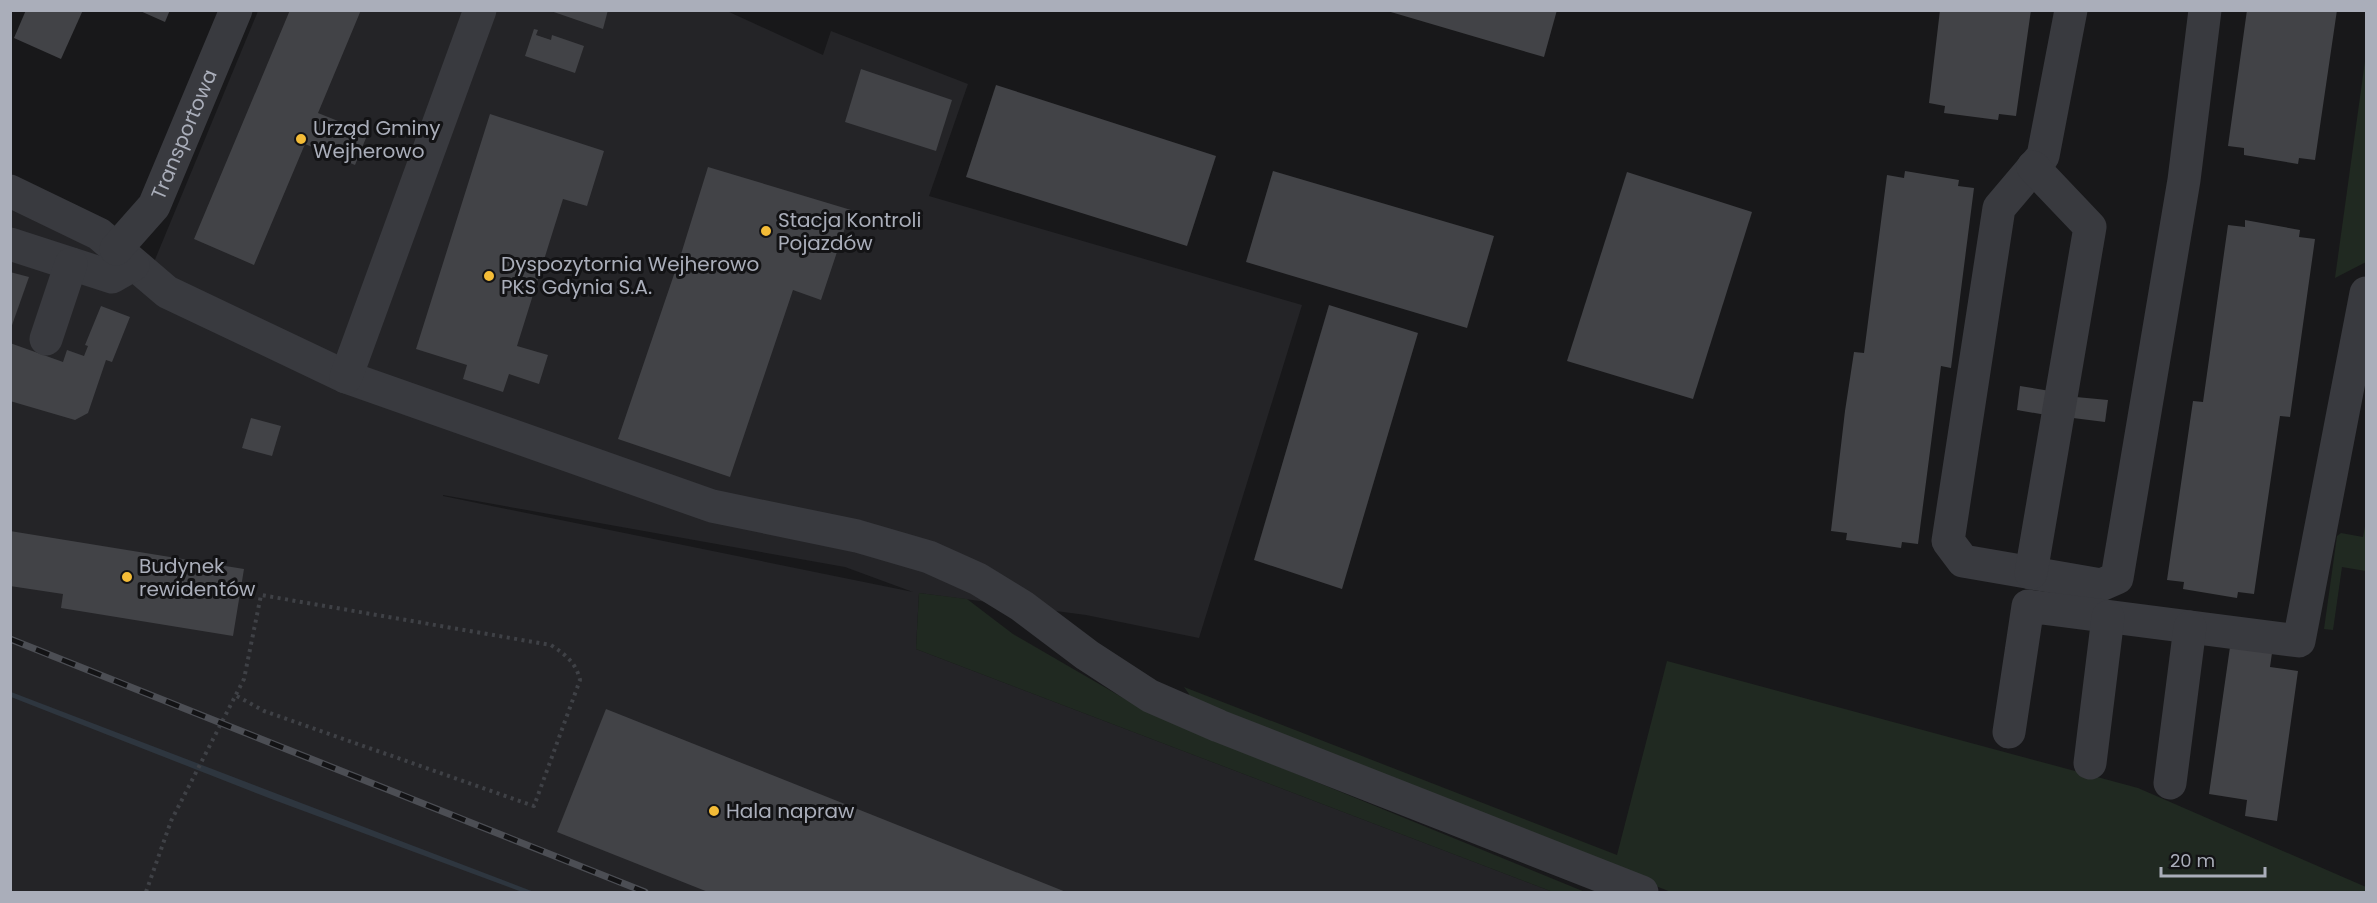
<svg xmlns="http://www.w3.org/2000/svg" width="2377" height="903" font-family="Poppins,sans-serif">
	<rect width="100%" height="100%" fill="#18181a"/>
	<path fill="#242427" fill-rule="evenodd" d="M 258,11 L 727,11 L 823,55 L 831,31 L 968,84 L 929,196 L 1302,305 L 1199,638 L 1086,615 L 919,593 L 916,649 L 1553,892 L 11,892 L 10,206 L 154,262 ZM 443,495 L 845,567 L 913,592 L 443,496 Z"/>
	<g fill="#202921">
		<polygon points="2366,54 2366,262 2335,278"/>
		<polygon points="2366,521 2366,571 2342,567 2333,630 2324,629 2337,536 2341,533 2363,537"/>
		<polygon points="919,593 967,599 1013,634 1125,699 1204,736 1585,892 1553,892 916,649"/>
		<polygon points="1667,661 2138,788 2366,887 2366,892 1671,892 1187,701 1189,694 1184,687 1617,855"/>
	</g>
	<polygon fill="#2e363f" points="11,692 534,892 522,892 274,800 11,697"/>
	<g fill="#424347">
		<polygon points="26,10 83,10 61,59 14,38"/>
		<polygon points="138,10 170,10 165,22"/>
		<polygon points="290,10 361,10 318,113 368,133 355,165 305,144 254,265 194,239"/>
		<polygon points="548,10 608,10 603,29"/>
		<polygon points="1384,10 1557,10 1544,57"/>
		<polygon points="1940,10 2031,10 2016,116 1999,114 1998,120 1944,113 1945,106 1929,103"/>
		<polygon points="2247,10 2337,10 2315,160 2299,158 2298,164 2244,155 2244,148 2228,146"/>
		<polygon points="534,29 538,30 536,35 551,40 552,35 584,46 575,73 525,56"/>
		<polygon points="861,69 952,100 936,151 845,122"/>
		<polygon points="996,85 1216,156 1187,246 966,177"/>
		<polygon points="490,114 604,151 587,206 563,199 517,346 548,355 539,384 509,374 503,392 463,379 467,365 416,349"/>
		<polygon points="708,167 851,210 821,300 793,290 730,477 618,439 682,251"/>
		<polygon points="1273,171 1494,236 1467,328 1246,262"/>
		<polygon points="1905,171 1959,180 1958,186 1974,188 1951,368 1941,366 1918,544 1902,542 1901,548 1846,540 1847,533 1831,531 1845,411 1854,352 1864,353 1887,175 1904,178"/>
		<polygon points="1627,172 1752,212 1693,399 1567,361"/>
		<polygon points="2245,220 2300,230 2299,237 2315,239 2290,417 2280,416 2254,594 2238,592 2237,598 2183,589 2184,582 2167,580 2193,401 2203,402 2228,225 2245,227"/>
		<polygon points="10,272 29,277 11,328 10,328"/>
		<polygon points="1329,305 1418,333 1342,589 1254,560"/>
		<polygon points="101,306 130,317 112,362 106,360 88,413 75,420 10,401 10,343 63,362 67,350 84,356 88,346 85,345"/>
		<polygon points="2020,386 2056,392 2052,416 2017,410"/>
		<polygon points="2076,397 2108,400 2105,422 2073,418"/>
		<polygon points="251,418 281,426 272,456 242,448"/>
		<polygon points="10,531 244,569 233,636 61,608 63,594 10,586"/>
		<polygon points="2230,647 2272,653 2270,667 2298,671 2277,821 2245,816 2247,800 2209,794"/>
		<polygon points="606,709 1066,892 708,892 557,832"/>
	</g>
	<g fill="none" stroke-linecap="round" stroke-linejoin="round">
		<path stroke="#3f4146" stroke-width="4" stroke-dasharray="3 4.5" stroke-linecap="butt" d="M 146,892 L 171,821 L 244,679 L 261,595 L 551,645 C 566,655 576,663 580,680 L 534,806 L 264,711 L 235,695"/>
		<g stroke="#393a3f" stroke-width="33">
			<polyline points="2071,10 2043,156 1999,208 1948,541 1963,561 2101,585 2117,578 2184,180 2205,10"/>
			<polyline points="10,191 99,234 167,292 346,377 712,506 857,536 929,557 978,579 1022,606 1087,655 1150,696 1219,726 1642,892"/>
			<polyline points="10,244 112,277 133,265"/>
			<path id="s1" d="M 116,249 L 154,206 L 236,10"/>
			<polyline points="46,339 71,264"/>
			<polyline points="346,377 480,10"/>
			<polyline points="2031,573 2090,227 2033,167"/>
			<polyline points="2009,732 2028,606 2299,641 2366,293"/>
			<polyline points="2090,763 2108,617"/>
			<polyline points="2170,783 2190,627"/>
		</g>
		<g stroke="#4c4e54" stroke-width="7">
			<polyline id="rail" points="10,639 645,892"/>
		</g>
		<use href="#rail" stroke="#131315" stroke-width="4.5" stroke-dasharray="14" stroke-linecap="butt"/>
	</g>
	<g fill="#f4bc37" stroke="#131315" stroke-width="2">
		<circle cx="301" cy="139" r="6"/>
		<circle cx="766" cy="231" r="6"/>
		<circle cx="489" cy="276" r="6"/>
		<circle cx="127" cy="577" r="6"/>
		<circle cx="714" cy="811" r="6"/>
	</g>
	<g text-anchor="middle" stroke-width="6" stroke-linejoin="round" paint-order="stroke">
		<g font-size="20" fill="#aaaeba" stroke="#131315" text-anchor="start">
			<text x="313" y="135">Urząd Gminy<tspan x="313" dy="23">Wejherowo</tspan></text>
			<text x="778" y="227">Stacja Kontroli<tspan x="778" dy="23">Pojazdów</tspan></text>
			<text x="501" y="271">Dyspozytornia Wejherowo<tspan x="501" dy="23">PKS Gdynia S.A.</tspan></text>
			<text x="139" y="573">Budynek<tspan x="139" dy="23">rewidentów</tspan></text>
			<text x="726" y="818">Hala napraw</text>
		</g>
		<g font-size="20" fill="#aaaeba" stroke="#131315">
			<text dy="7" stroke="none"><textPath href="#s1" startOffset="135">Transportowa</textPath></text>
		</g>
	</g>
	<rect width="2377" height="903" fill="none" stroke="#aaaeba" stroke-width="24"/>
	<path d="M2161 867v9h104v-9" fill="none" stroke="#aaaeba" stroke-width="3"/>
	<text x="2170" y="867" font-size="18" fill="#aaaeba" stroke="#131315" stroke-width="4.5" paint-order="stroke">20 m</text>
</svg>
